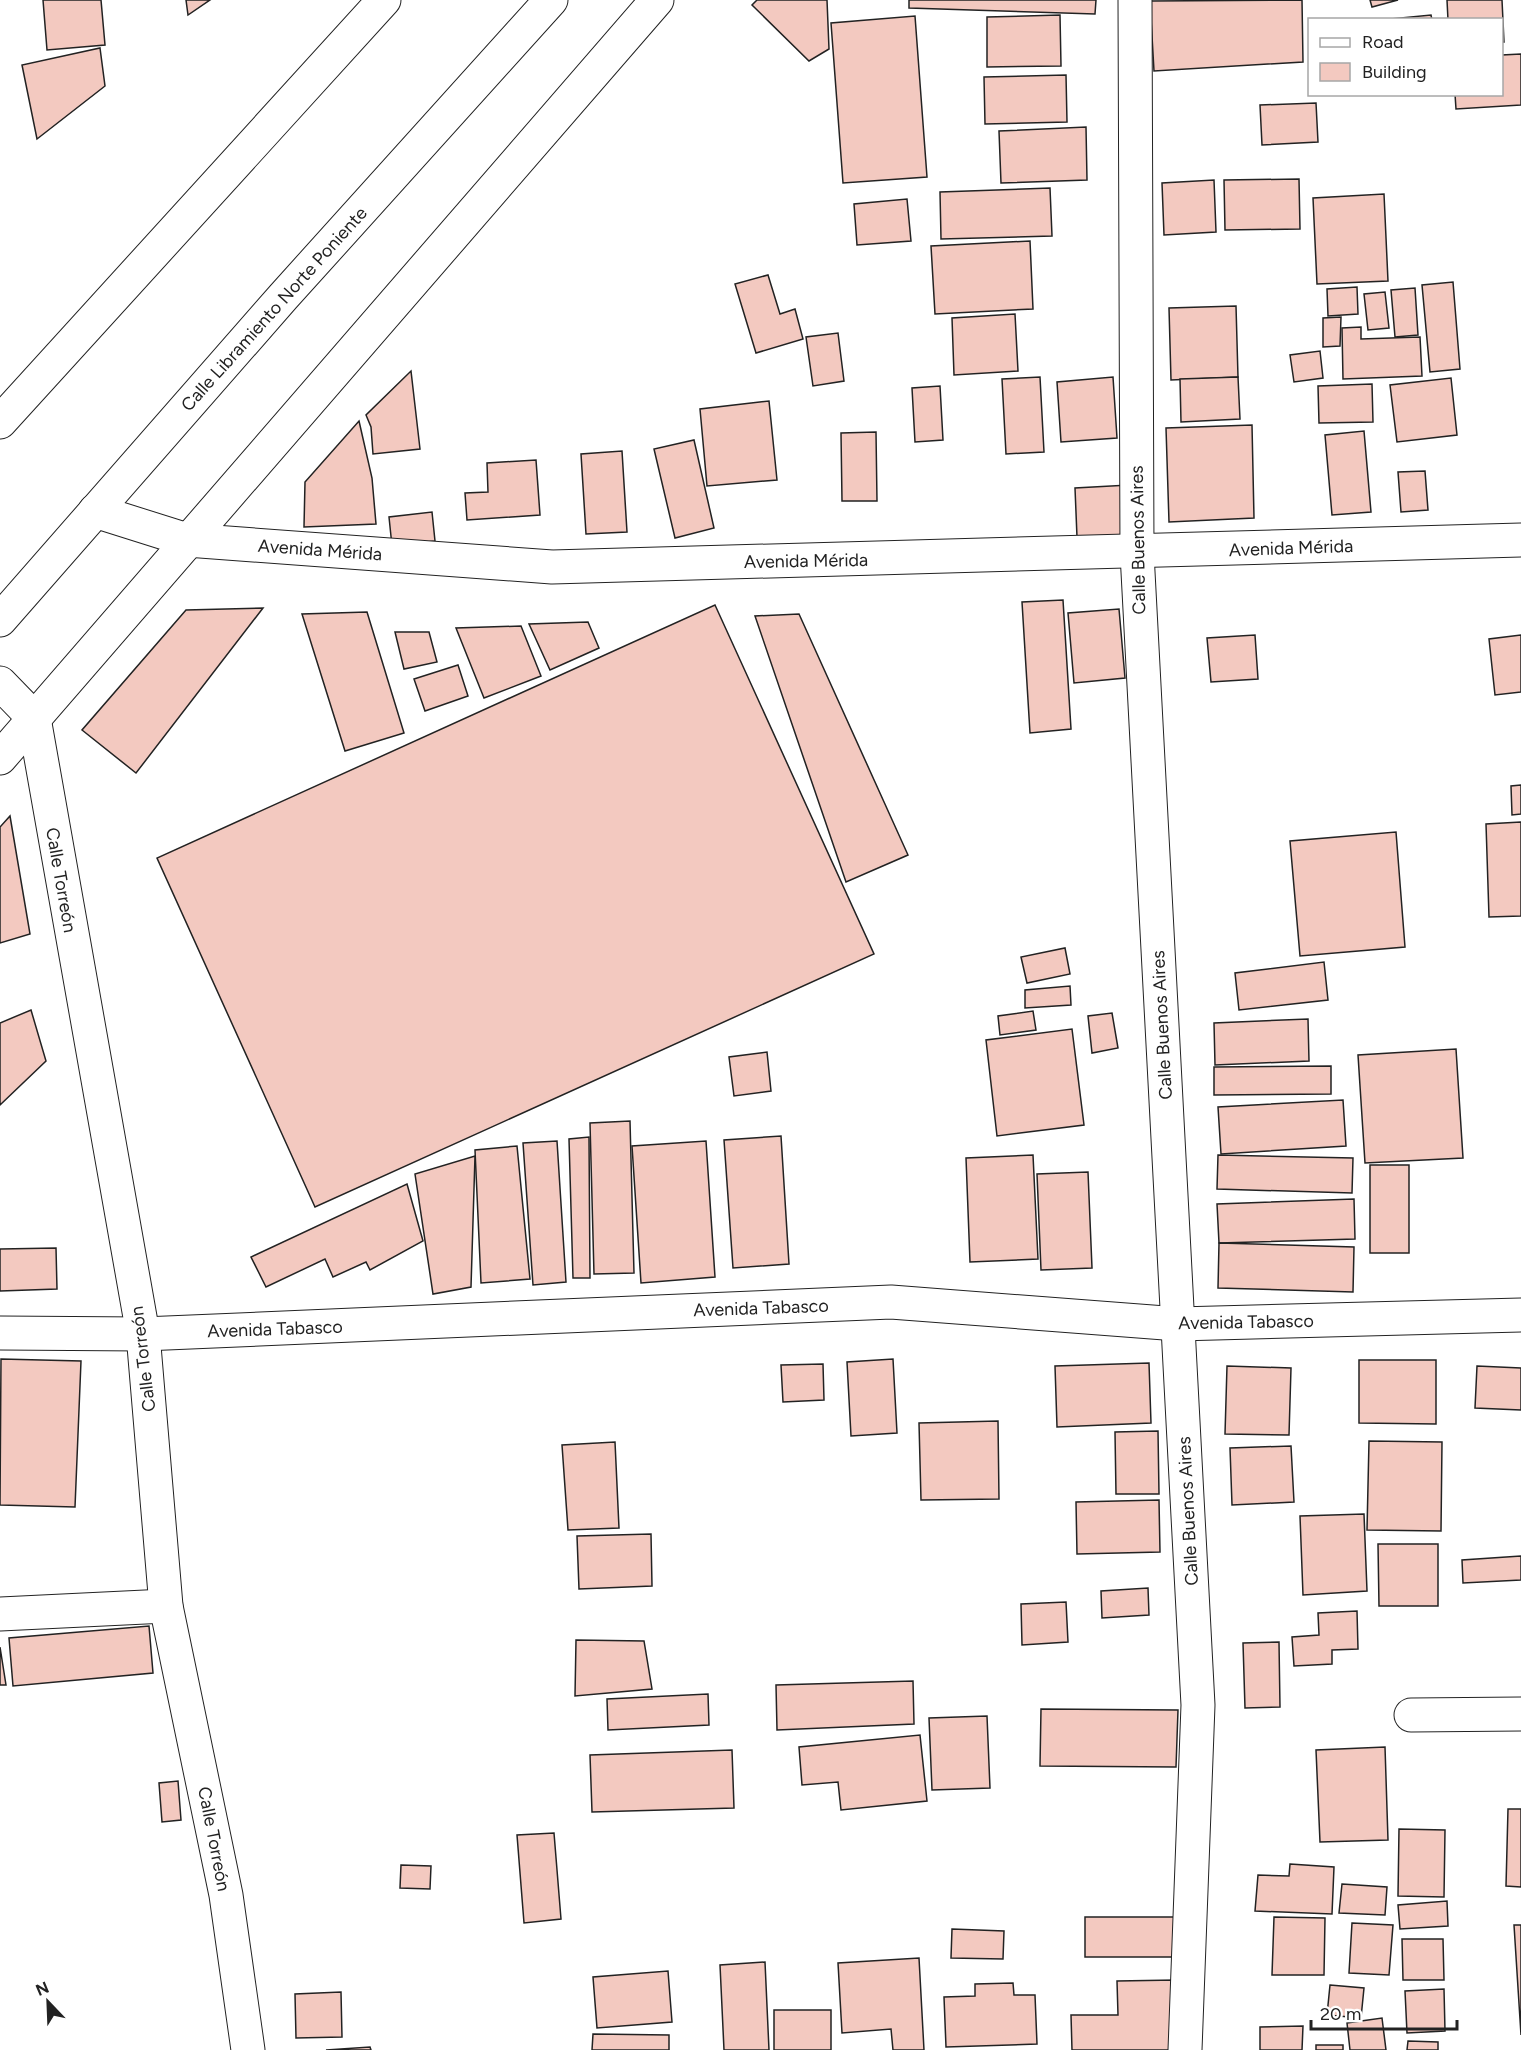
<svg xmlns="http://www.w3.org/2000/svg" width="1521" height="2050" font-family="Figtree,sans-serif">
	<rect width="100%" height="100%" fill="#fff"/>
	<g fill="#f3c9c0" stroke="#222" stroke-width="1.5">
		<polygon points="43,0 101,0 105,45 47,50"/>
		<polygon points="186,0 210,0 188,15"/>
		<polygon points="757,0 827,0 829,49 809,61 752,5"/>
		<polygon points="909,0 1096,0 1095,14 909,8"/>
		<polygon points="1302,0 1303,62 1154,71 1150,1"/>
		<polygon points="1370,0 1398,0 1372,7"/>
		<polygon points="1447,0 1502,0 1504,42 1502,42 1502,20 1448,20"/>
		<polygon points="1060,15 1061,66 987,67 987,17"/>
		<polygon points="1431,15 1432,20 1380,20"/>
		<polygon points="915,16 927,177 843,183 831,23"/>
		<polygon points="100,48 105,86 37,139 22,65"/>
		<polygon points="1521,54 1521,105 1456,109 1455,94 1502,94 1502,55"/>
		<polygon points="1066,75 1067,122 985,124 984,77"/>
		<polygon points="1316,103 1318,142 1262,145 1260,105"/>
		<polygon points="1086,127 1087,180 1001,183 999,131"/>
		<polygon points="1299,179 1300,229 1225,230 1224,180"/>
		<polygon points="1214,180 1216,232 1164,235 1162,183"/>
		<polygon points="1050,188 1052,236 941,239 940,192"/>
		<polygon points="1384,194 1388,281 1317,284 1313,198"/>
		<polygon points="907,199 911,241 857,245 854,204"/>
		<polygon points="1030,241 1033,309 935,314 931,246"/>
		<polygon points="768,275 780,314 795,309 803,339 756,353 735,284"/>
		<polygon points="1453,282 1460,369 1430,372 1422,285"/>
		<polygon points="1357,287 1358,314 1328,316 1327,289"/>
		<polygon points="1415,288 1418,335 1395,337 1391,290"/>
		<polygon points="1385,292 1389,328 1368,330 1364,294"/>
		<polygon points="1236,306 1238,377 1171,380 1169,308"/>
		<polygon points="1015,314 1018,371 954,375 952,318"/>
		<polygon points="1341,317 1340,346 1323,347 1323,318"/>
		<polygon points="1361,327 1361,339 1420,337 1422,376 1343,379 1342,328"/>
		<polygon points="838,333 844,381 813,386 806,337"/>
		<polygon points="1320,351 1323,378 1294,382 1290,355"/>
		<polygon points="411,371 420,449 373,454 371,427 366,415"/>
		<polygon points="1040,377 1044,452 1006,454 1002,379"/>
		<polygon points="1113,377 1117,438 1061,442 1057,382"/>
		<polygon points="1238,377 1240,419 1181,422 1180,379"/>
		<polygon points="1451,378 1457,435 1397,442 1390,385"/>
		<polygon points="1372,384 1373,422 1319,423 1318,386"/>
		<polygon points="940,386 943,440 915,442 912,388"/>
		<polygon points="769,401 777,480 707,486 700,409"/>
		<polygon points="359,421 372,478 376,524 304,527 305,482"/>
		<polygon points="1252,425 1254,518 1169,522 1166,428"/>
		<polygon points="1364,431 1371,512 1332,515 1325,435"/>
		<polygon points="876,432 877,501 842,501 841,433"/>
		<polygon points="694,440 714,528 675,538 654,449"/>
		<polygon points="622,451 627,532 586,534 581,454"/>
		<polygon points="536,460 540,515 467,520 465,493 488,492 487,463"/>
		<polygon points="1425,471 1428,510 1401,512 1398,472"/>
		<polygon points="1129,485 1131,535 1077,537 1075,488"/>
		<polygon points="432,512 435,541 392,546 389,517"/>
		<polygon points="1063,600 1071,729 1030,733 1022,602"/>
		<polygon points="715,605 874,954 315,1207 157,858"/>
		<polygon points="263,608 136,773 82,730 186,610"/>
		<polygon points="1119,609 1125,678 1074,683 1068,613"/>
		<polygon points="367,612 404,733 345,751 302,614"/>
		<polygon points="799,614 908,855 846,882 755,616"/>
		<polygon points="588,622 599,648 550,670 529,624"/>
		<polygon points="521,626 541,676 484,698 456,628"/>
		<polygon points="395,632 429,632 437,662 404,669"/>
		<polygon points="1255,635 1258,679 1211,682 1207,638"/>
		<polygon points="1521,635 1521,692 1495,695 1489,639"/>
		<polygon points="458,665 468,696 425,711 414,679"/>
		<polygon points="1521,785 1521,814 1512,815 1511,786"/>
		<polygon points="10,816 30,934 0,943 0,827"/>
		<polygon points="1521,822 1521,916 1489,917 1486,824"/>
		<polygon points="1396,832 1405,947 1300,956 1290,841"/>
		<polygon points="1065,948 1070,974 1027,983 1021,957"/>
		<polygon points="1324,962 1328,1000 1239,1010 1235,973"/>
		<polygon points="1070,986 1071,1005 1025,1008 1025,990"/>
		<polygon points="31,1010 46,1061 0,1105 0,1023"/>
		<polygon points="1033,1011 1036,1030 1000,1035 998,1016"/>
		<polygon points="1112,1013 1118,1048 1092,1053 1088,1016"/>
		<polygon points="1308,1019 1309,1061 1215,1065 1214,1023"/>
		<polygon points="1072,1029 1084,1125 997,1136 986,1040"/>
		<polygon points="1456,1049 1463,1158 1365,1163 1358,1055"/>
		<polygon points="767,1052 771,1091 734,1096 729,1057"/>
		<polygon points="1331,1066 1331,1094 1214,1095 1214,1067"/>
		<polygon points="1343,1100 1346,1146 1221,1154 1218,1107"/>
		<polygon points="630,1121 634,1273 594,1274 590,1123"/>
		<polygon points="781,1136 789,1264 733,1268 724,1140"/>
		<polygon points="589,1137 590,1278 573,1278 569,1139"/>
		<polygon points="557,1141 566,1282 533,1285 523,1143"/>
		<polygon points="706,1141 715,1277 641,1283 632,1146"/>
		<polygon points="517,1146 530,1279 481,1283 475,1150"/>
		<polygon points="1033,1155 1038,1259 970,1262 966,1158"/>
		<polygon points="1218,1155 1353,1158 1352,1193 1217,1189"/>
		<polygon points="475,1156 471,1287 433,1294 415,1174"/>
		<rect x="1370" y="1165" width="39" height="88"/>
		<polygon points="1088,1172 1092,1268 1041,1270 1037,1174"/>
		<polygon points="407,1184 423,1241 370,1270 366,1262 333,1277 325,1259 266,1287 251,1257"/>
		<polygon points="1354,1199 1355,1239 1219,1243 1217,1204"/>
		<polygon points="1219,1243 1354,1247 1353,1292 1218,1288"/>
		<polygon points="56,1248 57,1289 0,1291 0,1249"/>
		<polygon points="1,1359 81,1361 75,1507 0,1505"/>
		<polygon points="893,1359 897,1433 851,1436 847,1362"/>
		<polygon points="1359,1360 1436,1360 1436,1424 1359,1423"/>
		<polygon points="1149,1363 1151,1423 1057,1427 1055,1366"/>
		<polygon points="823,1364 824,1400 783,1402 781,1365"/>
		<polygon points="1227,1366 1291,1368 1289,1435 1225,1434"/>
		<polygon points="1477,1366 1521,1368 1521,1410 1475,1408"/>
		<polygon points="998,1421 999,1499 921,1500 919,1423"/>
		<polygon points="1158,1431 1159,1494 1116,1494 1115,1432"/>
		<polygon points="1369,1441 1442,1442 1441,1531 1367,1530"/>
		<polygon points="615,1442 619,1528 568,1530 562,1445"/>
		<polygon points="1291,1446 1294,1502 1232,1505 1230,1448"/>
		<polygon points="1159,1500 1160,1552 1077,1554 1076,1502"/>
		<polygon points="1364,1514 1367,1591 1303,1595 1300,1516"/>
		<polygon points="651,1534 652,1586 579,1589 577,1536"/>
		<polygon points="1378,1544 1438,1544 1438,1606 1379,1606"/>
		<polygon points="1521,1556 1521,1580 1463,1583 1462,1560"/>
		<polygon points="1148,1588 1149,1615 1102,1618 1101,1591"/>
		<polygon points="1066,1602 1068,1642 1022,1645 1021,1604"/>
		<polygon points="1357,1611 1358,1649 1332,1650 1332,1664 1294,1666 1292,1637 1319,1635 1318,1613"/>
		<polygon points="149,1626 153,1673 13,1686 9,1638"/>
		<polygon points="576,1640 644,1641 652,1689 575,1696"/>
		<polygon points="1279,1642 1280,1707 1245,1708 1243,1643"/>
		<polygon points="0,1647 6,1685 0,1685"/>
		<polygon points="913,1681 914,1724 777,1730 776,1685"/>
		<polygon points="708,1694 709,1725 608,1730 607,1699"/>
		<polygon points="1041,1709 1178,1710 1176,1767 1040,1766"/>
		<polygon points="987,1716 990,1788 932,1790 929,1718"/>
		<polygon points="920,1735 927,1801 841,1810 838,1782 802,1785 799,1747"/>
		<polygon points="1385,1747 1388,1840 1320,1842 1316,1750"/>
		<polygon points="732,1750 734,1808 592,1812 590,1755"/>
		<polygon points="178,1781 181,1820 162,1822 159,1783"/>
		<polygon points="1508,1809 1521,1809 1521,1887 1506,1886"/>
		<polygon points="1399,1829 1445,1830 1444,1897 1398,1896"/>
		<polygon points="554,1833 561,1919 524,1923 517,1835"/>
		<polygon points="1290,1864 1334,1867 1332,1914 1255,1911 1258,1875 1289,1876"/>
		<polygon points="401,1865 431,1866 430,1889 400,1888"/>
		<polygon points="1342,1884 1387,1887 1385,1915 1339,1913"/>
		<polygon points="1447,1901 1448,1926 1400,1929 1398,1905"/>
		<rect x="1085" y="1917" width="91" height="40"/>
		<polygon points="1274,1917 1325,1918 1324,1975 1272,1975"/>
		<polygon points="1352,1923 1393,1925 1389,1975 1349,1973"/>
		<polygon points="1514,1925 1521,1925 1521,2035"/>
		<polygon points="952,1929 1004,1931 1003,1959 951,1958"/>
		<polygon points="1402,1939 1443,1939 1444,1980 1403,1980"/>
		<polygon points="919,1958 924,2050 893,2050 891,2029 842,2033 838,1963"/>
		<polygon points="765,1962 769,2050 724,2050 720,1965"/>
		<polygon points="668,1971 672,2022 597,2028 593,1977"/>
		<polygon points="1176,1980 1177,2050 1072,2050 1071,2015 1118,2015 1117,1981"/>
		<polygon points="1013,1983 1014,1995 1035,1995 1037,2044 946,2047 944,1997 975,1996 975,1984"/>
		<polygon points="1330,1985 1364,1988 1361,2018 1327,2015"/>
		<polygon points="1444,1989 1445,2031 1407,2033 1405,1991"/>
		<polygon points="341,1992 342,2037 296,2038 295,1994"/>
		<rect x="774" y="2010" width="57" height="40"/>
		<polygon points="1382,2018 1386,2050 1350,2050 1347,2023"/>
		<polygon points="1303,2026 1302,2050 1260,2050 1260,2027"/>
		<polygon points="593,2034 669,2035 669,2050 592,2050"/>
		<polygon points="1408,2041 1438,2042 1438,2050 1407,2050"/>
		<rect x="1316" y="2045" width="27" height="5"/>
		<polygon points="370,2047 371,2050 326,2050"/>
	</g>
	<g fill="none" stroke-linecap="round" stroke-linejoin="round">
		<g stroke="#222" stroke-width="35">
			<g id="street">
				<polyline points="1135,0 1137,553 1198,1705 1185,2050"/>
				<polyline points="95,511 187,540 552,567 1521,540"/>
				<polyline points="0,683 34,718 143,1334 166,1606 226,1895 248,2050"/>
				<polyline points="0,758 657,0"/>
				<polyline points="0,1333 143,1334 891,1302 1178,1324 1521,1315"/>
				<polyline points="0,1614 166,1606"/>
				<polyline points="1411,1715 1521,1714"/>
			</g>
		</g>
		<g stroke="#222" stroke-width="35">
			<g id="highway">
				<polyline points="0,422 384,0"/>
				<polyline points="0,620 283,297 551,0"/>
			</g>
		</g>
		<use href="#street" stroke="#fff" stroke-width="33"/>
		<use href="#highway" stroke="#fff" stroke-width="33"/>
	</g>
	<g text-anchor="middle" stroke-width="4.5" stroke-linejoin="round" paint-order="stroke">
		<g font-size="18" fill="#222" stroke="#fff">
			<text transform="translate(274 309) rotate(-48)" y="6">Calle Libramiento Norte Poniente</text>
			<text transform="translate(1138 540) rotate(-91)" y="6">Calle Buenos Aires</text>
			<text transform="translate(1291 548) rotate(-2)" y="6">Avenida Mérida</text>
			<text transform="translate(320 550) rotate(4)" y="6">Avenida Mérida</text>
			<text transform="translate(806 561) rotate(-1)" y="6">Avenida Mérida</text>
			<text transform="translate(61 880) rotate(80)" y="6">Calle Torreón</text>
			<text transform="translate(1162 1025) rotate(-93)" y="6">Calle Buenos Aires</text>
			<text transform="translate(761 1308) rotate(-2)" y="6">Avenida Tabasco</text>
			<text transform="translate(1246 1322) rotate(-1)" y="6">Avenida Tabasco</text>
			<text transform="translate(275 1329) rotate(-2)" y="6">Avenida Tabasco</text>
			<text transform="translate(143 1359) rotate(-97)" y="6">Calle Torreón</text>
			<text transform="translate(1188 1511) rotate(-93)" y="6">Calle Buenos Aires</text>
			<text transform="translate(214 1839) rotate(79)" y="6">Calle Torreón</text>
		</g>
	</g>
	<rect x="1308" y="18" width="195" height="78" fill="#ffffff" stroke="#a7a7a7" stroke-width="1.5"/>
	<rect x="1320" y="38" width="30" height="9" fill="#ffffff" stroke="#a7a7a7" stroke-width="1.5"/>
	<text x="1362" y="48" font-size="18" fill="#222222">Road</text>
	<rect x="1320" y="63" width="30" height="18" fill="#f3c9c0" stroke="#a7a7a7" stroke-width="1.5"/>
	<text x="1362" y="78" font-size="18" fill="#222222">Building</text>
	<g transform="translate(48 2002) rotate(337)" stroke="#ffffff" stroke-width="4.5" paint-order="stroke">
	<path d="M0-4.5L10 22L0 15L-10 22Z" fill="#222222"/>
	<text y="-9" font-size="16" font-weight="bold" text-anchor="middle" fill="#222222">N</text>
	</g>
	<path d="M1311 2020v9h146v-9" fill="none" stroke="#222222" stroke-width="3"/>
	<text x="1320" y="2020" font-size="18" fill="#222222" stroke="#ffffff" stroke-width="4.5" paint-order="stroke">20 m</text>
</svg>
